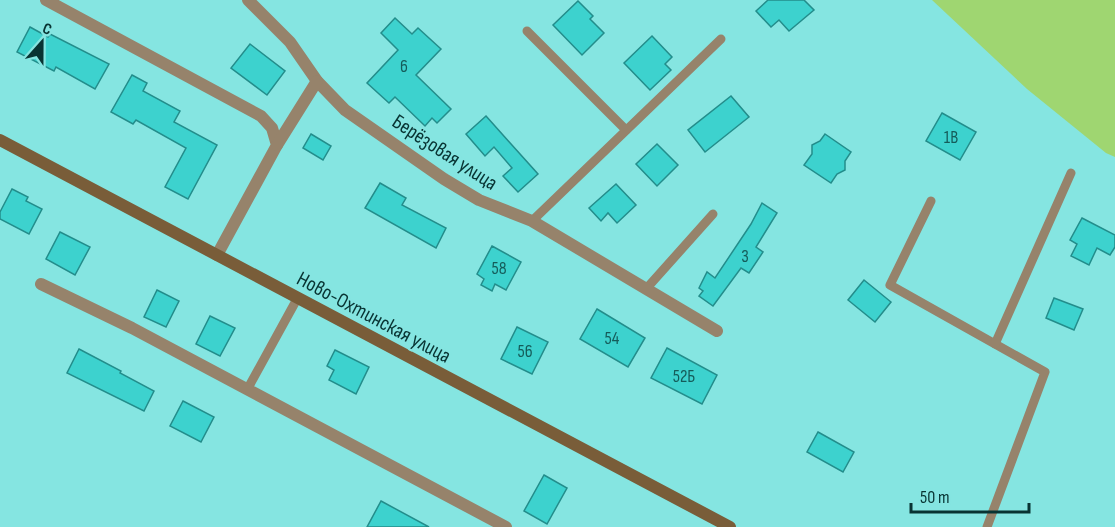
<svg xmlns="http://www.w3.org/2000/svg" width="1115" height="527" font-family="'Sofia Sans Condensed',sans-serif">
	<rect width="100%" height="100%" fill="#85e5e1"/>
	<polygon fill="#9fd671" points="932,0 1115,0 1115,157 1106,153 1027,89"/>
	<g fill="#3dd2ce" stroke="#238d8b" stroke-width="1.5">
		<polygon points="768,0 804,0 814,10 789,31 779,20 771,27 756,11"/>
		<polygon points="578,1 593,16 590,19 604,33 582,55 553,25"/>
		<polygon points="395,18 412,34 418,28 441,49 416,75 451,109 437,123 432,118 425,126 395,97 389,103 367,83 398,50 381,33"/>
		<polygon points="30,27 48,37 50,34 109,64 95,89 56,67 54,71 17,52"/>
		<polygon points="652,36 672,57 665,64 671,70 650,90 624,63"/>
		<polygon points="250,44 285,71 267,95 231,68"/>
		<polygon points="132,75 147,83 143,91 180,111 174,122 217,145 188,199 165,187 186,148 136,120 133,124 111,112"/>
		<polygon points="731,96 749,117 705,152 688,130"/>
		<polygon points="942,113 976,132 960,160 926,141"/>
		<polygon points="486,116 538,174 518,192 503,176 512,168 494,147 485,156 466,134"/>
		<polygon points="311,134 331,146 323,160 303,148"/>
		<polygon points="825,134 851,152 845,161 845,170 837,174 831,183 804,165 812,154 812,145 820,141"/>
		<polygon points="657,144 678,165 657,186 636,164"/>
		<polygon points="380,183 406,198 402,205 446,228 436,248 365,208"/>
		<polygon points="616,184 636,205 617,223 608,213 601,221 589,208"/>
		<polygon points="12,189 28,197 26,201 42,209 29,234 0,219 0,212"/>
		<polygon points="762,203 777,213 756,247 763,252 749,273 741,268 713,306 699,296 703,291 699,288 707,272 715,278 751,224"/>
		<polygon points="1082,218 1115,235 1115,247 1110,255 1097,248 1089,265 1071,256 1077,244 1070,240"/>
		<polygon points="60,232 90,247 75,275 46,259"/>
		<polygon points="492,246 521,262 506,290 495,284 492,291 481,285 484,279 477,274"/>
		<polygon points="864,280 891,302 875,322 848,300"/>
		<polygon points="157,290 179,301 166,327 144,317"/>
		<polygon points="1054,298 1083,309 1074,330 1046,318"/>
		<polygon points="597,309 645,338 628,367 580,339"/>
		<polygon points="210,316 235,328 220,356 196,344"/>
		<polygon points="517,327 548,342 532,374 501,359"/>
		<polygon points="667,348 717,375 702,404 651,378"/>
		<polygon points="79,349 121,371 120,373 154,391 144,411 67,373"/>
		<polygon points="335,350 369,367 356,394 329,380 334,370 327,366"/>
		<polygon points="183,401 214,417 201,442 170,426"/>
		<polygon points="818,432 854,452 843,472 807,452"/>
		<polygon points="544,475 567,488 547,524 524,511"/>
		<polygon points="381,501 429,527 367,527"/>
	</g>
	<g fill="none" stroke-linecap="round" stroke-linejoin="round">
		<g stroke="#96836b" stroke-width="9">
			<polyline points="527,31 626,130"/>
			<polyline points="931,201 890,285 1045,372 987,527"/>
			<polyline points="532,221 721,39"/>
			<polyline points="646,289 713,214"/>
			<polyline points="995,344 1071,173"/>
			<polyline points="247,390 297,299"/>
		</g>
		<g stroke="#96836b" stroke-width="12">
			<polyline points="46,0 261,116 272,128 277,145 217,255"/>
			<polyline points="248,0 290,42 317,81 345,110 444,179 479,200 532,221 717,331"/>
			<polyline points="277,145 317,81"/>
			<polyline points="41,284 132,328 506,527"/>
		</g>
		<polyline stroke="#795d39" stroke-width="12" points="0,140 730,527"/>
	</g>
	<g text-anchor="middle" stroke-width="4.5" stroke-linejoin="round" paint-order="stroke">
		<g font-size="18" fill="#155c5a">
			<text x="404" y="72">6</text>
			<text x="951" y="143">1В</text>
			<text x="745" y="262">3</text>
			<text x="499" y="274">58</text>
			<text x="612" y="344">54</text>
			<text x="525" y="357">56</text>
			<text x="684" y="382">52Б</text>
		</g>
		<g font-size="21" fill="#083433" stroke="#85e5e1">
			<text transform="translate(445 152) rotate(33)" y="7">Берёзовая улица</text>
			<text transform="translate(374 317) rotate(28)" y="7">Ново-Охтинская улица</text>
		</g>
	</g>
	<g transform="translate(42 42) rotate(21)" stroke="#85e5e1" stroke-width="4.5" paint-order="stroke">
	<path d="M0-4.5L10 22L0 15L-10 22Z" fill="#083433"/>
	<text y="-9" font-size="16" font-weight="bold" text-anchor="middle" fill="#083433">С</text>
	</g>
	<path d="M911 503v9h118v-9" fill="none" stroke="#083433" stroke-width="3"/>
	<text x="920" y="503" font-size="18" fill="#083433" stroke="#85e5e1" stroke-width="4.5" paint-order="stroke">50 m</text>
</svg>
